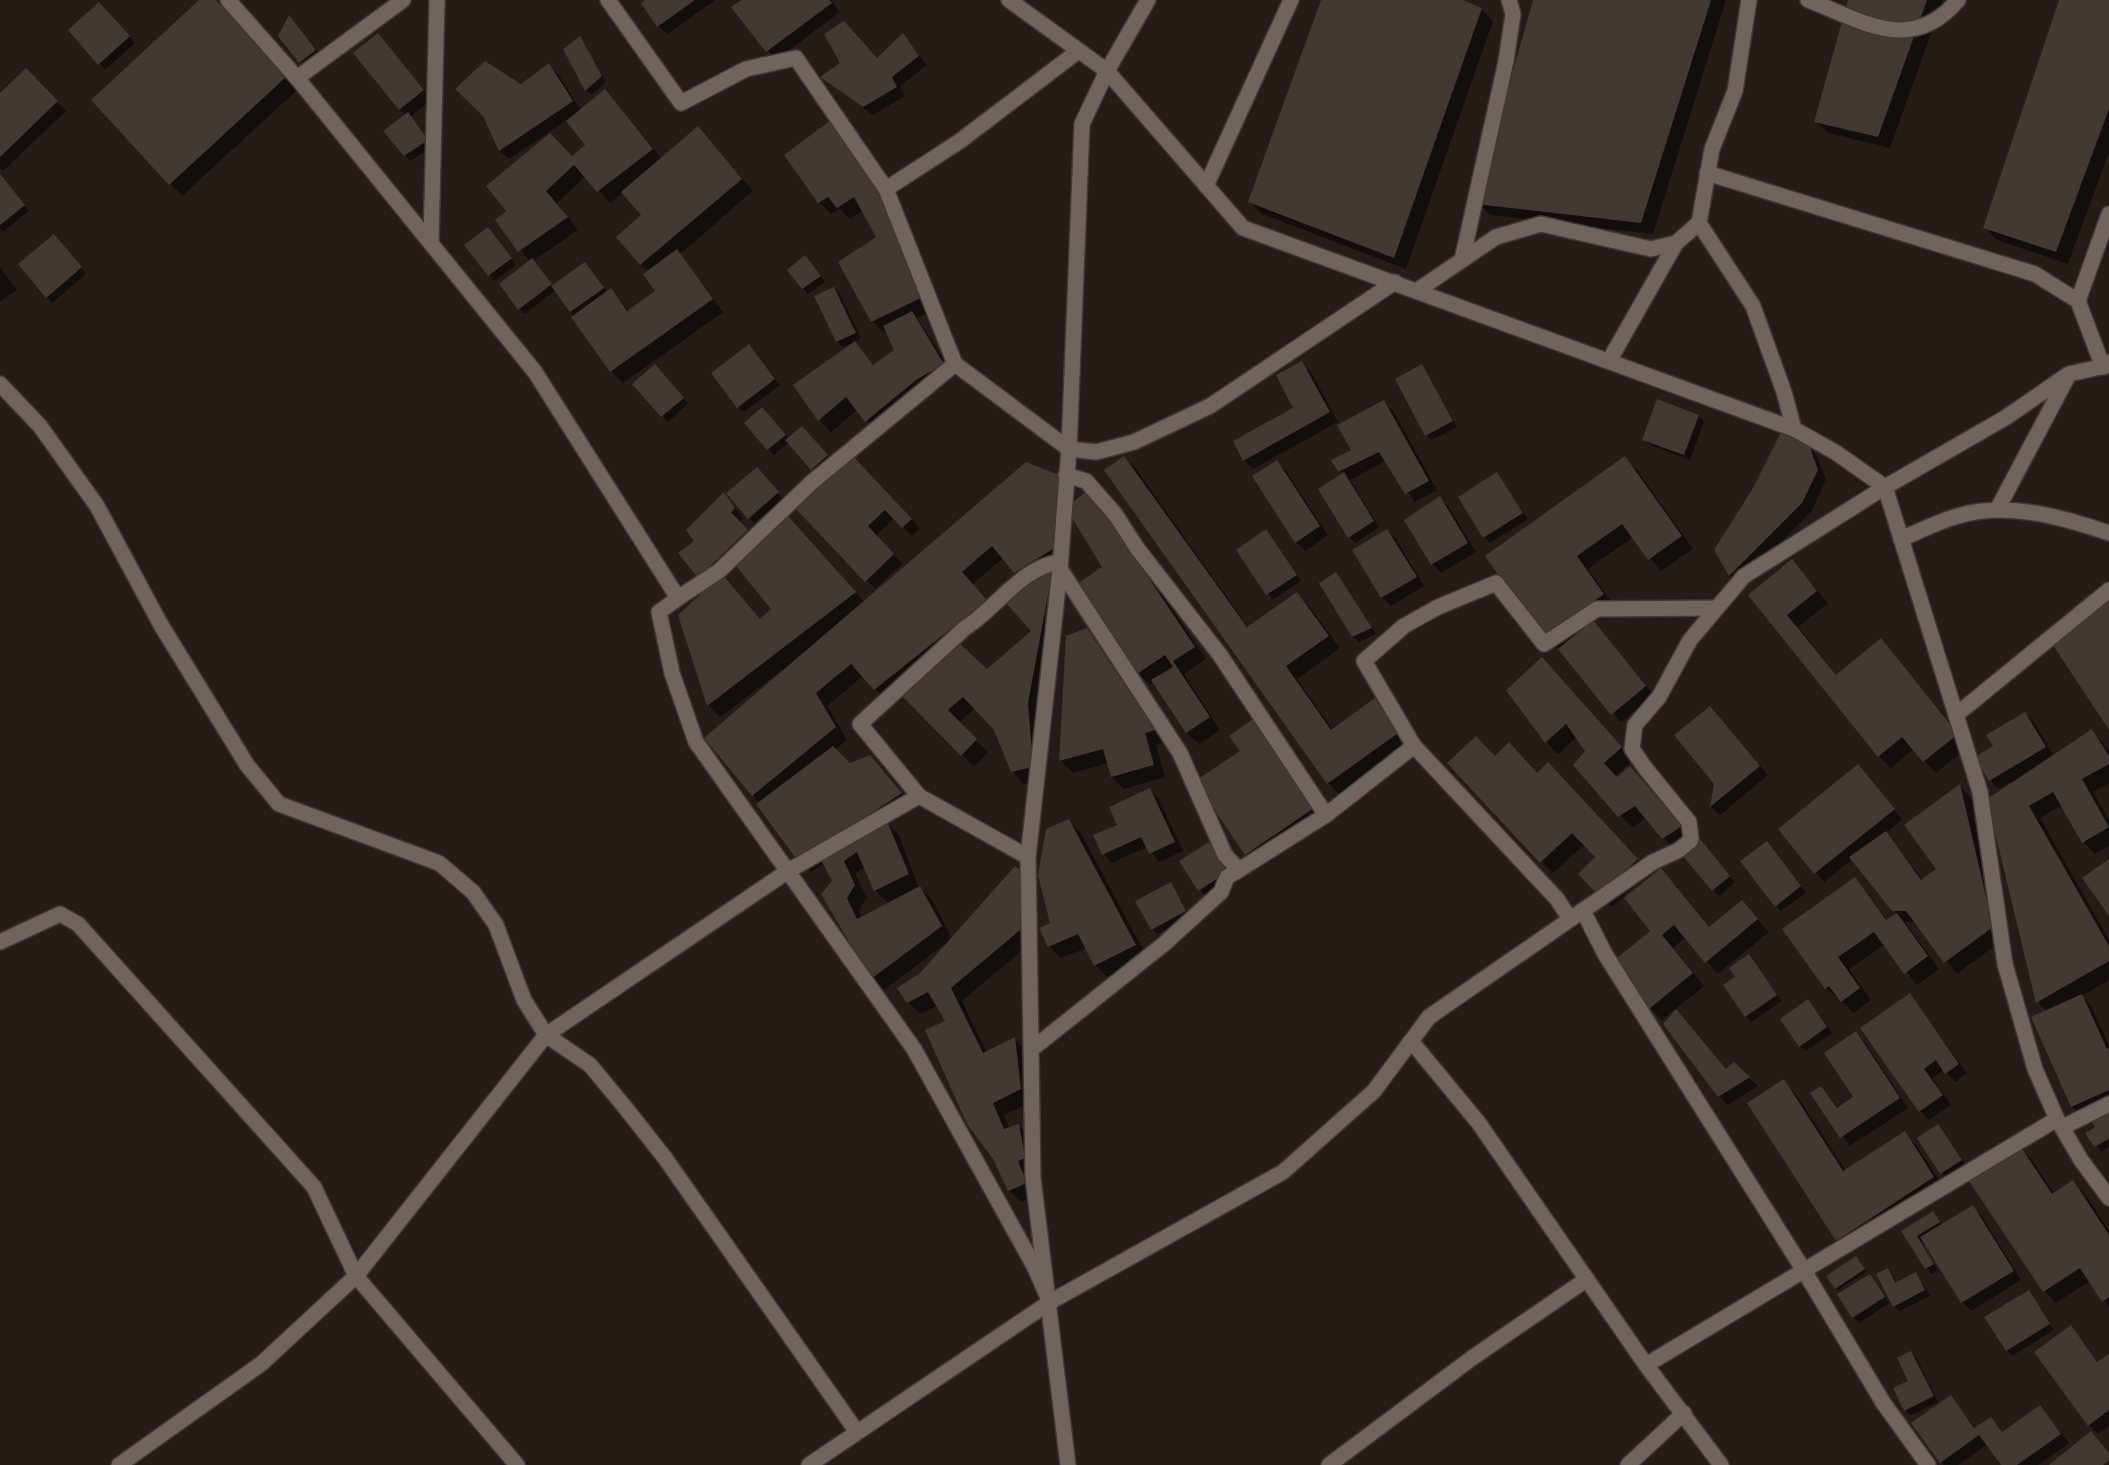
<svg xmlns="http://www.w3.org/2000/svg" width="2109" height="1465" font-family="'Source Sans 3',sans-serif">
	<rect width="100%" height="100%" fill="#251c17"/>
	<g fill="#0007" fill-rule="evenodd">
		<polygon points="202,0 214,0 297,90 182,196 93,100"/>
		<polygon points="648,0 716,0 667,34 658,26"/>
		<polygon points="743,0 831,0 840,12 776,60 733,8"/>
		<polygon points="1322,0 1459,0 1481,9 1493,21 1406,269 1262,214 1250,202"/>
		<polygon points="1535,0 1726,0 1653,234 1490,215 1478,203"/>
		<polygon points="1850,0 1943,0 1890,148 1828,133 1816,121"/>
		<polygon points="2060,0 2109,0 2109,152 2068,264 1997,240 1985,228"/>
		<polygon points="105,10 135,43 105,70 70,31"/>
		<polygon points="295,23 321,56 306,68 280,36"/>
		<polygon points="378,35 432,99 410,117 433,147 410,161 405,155 406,116 400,109"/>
		<polygon points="903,35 927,65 900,86 905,96 873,115 823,78 878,60"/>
		<polygon points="580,38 606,82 592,95 586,90"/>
		<path d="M 549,65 L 558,74 L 581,111 L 605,91 L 662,159 L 698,128 L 753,191 L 680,254 L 723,312 L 623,383 L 611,371 L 556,290 L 525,314 L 520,309 L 530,262 L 498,220 L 587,146 L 567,120 L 509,159 L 500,151 L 485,116 ZM 586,176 L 610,203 L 624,192 L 643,215 L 618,237 L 648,272 L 658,292 L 630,312 L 611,290 L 607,292 L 585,264 L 553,286 L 533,261 L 578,230 L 557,203 Z"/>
		<polygon points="26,70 66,111 3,171 0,168 0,95"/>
		<polygon points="831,122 934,310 917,318 955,376 928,391 878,433 858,409 831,432 819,420 852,345 843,347 837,342 816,297 834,288 840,294 861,339 854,342 875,366 896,351 887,332 884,333 872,321 840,262 878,237 863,211 850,219 840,209 831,214 819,202"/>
		<polygon points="0,177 29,211 3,232 0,229"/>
		<polygon points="494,234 516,265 494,281 466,245"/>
		<polygon points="59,241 86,274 52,303 47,297"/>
		<polygon points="810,263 825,282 808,294 803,288"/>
		<polygon points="0,267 17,290 0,302"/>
		<polygon points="755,352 780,385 744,412 738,407"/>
		<polygon points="1302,363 1311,372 1338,422 1253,469 1244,460 1295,408"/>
		<polygon points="1422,366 1457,427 1432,440 1426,435"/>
		<polygon points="660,372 688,404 668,422 634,384"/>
		<polygon points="1658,401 1699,416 1704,422 1690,460 1650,445 1644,439"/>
		<polygon points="1384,402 1393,411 1437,490 1415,502 1386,461 1350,480 1379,527 1355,543 1349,537 1343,475 1333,460 1353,451"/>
		<polygon points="768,415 789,439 807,433 832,461 818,474 789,442 774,455 746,424"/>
		<polygon points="1808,446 1817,456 1826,480 1811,512 1739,584 1730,575 1716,550"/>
		<polygon points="851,456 920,528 912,536 894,518 876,536 902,564 875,589 797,508"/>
		<polygon points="1124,457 1136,469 1249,628 1297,594 1309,606 1340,648 1297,679 1333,730 1376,699 1411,744 1340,795 1328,783"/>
		<polygon points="1625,458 1637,470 1693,549 1661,571 1633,537 1588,569 1615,607 1593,623 1654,695 1621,722 1558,647 1556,649 1544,637 1488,556"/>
		<polygon points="1277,462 1286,471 1328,535 1305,551 1296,542"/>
		<polygon points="762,474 783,499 754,523 749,518"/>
		<polygon points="1497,474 1528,519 1490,543 1484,537"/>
		<path d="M 1058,476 L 1070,488 L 1070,507 L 1101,503 L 1206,659 L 1184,674 L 1220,730 L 1199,744 L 1187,733 L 1154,682 L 1150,685 L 1138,673 L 1104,568 L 1069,510 L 1064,582 L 1040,716 L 1045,779 L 1024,784 L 1012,771 L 995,729 L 975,708 L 958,723 L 988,752 L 974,767 L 903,695 L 887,701 L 863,676 L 827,706 L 847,740 L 835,750 L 850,764 L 882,769 L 912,806 L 887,823 L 899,835 L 918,886 L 932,899 L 952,939 L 1024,876 L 1036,888 L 1031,943 L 962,1001 L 987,1053 L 1015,1039 L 1026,1051 L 1033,1101 L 1004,1115 L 1010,1129 L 1019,1126 L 1031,1138 L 1038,1195 L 1021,1202 L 1009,1190 L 947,1021 L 938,1005 L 920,1014 L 908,1002 L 921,975 L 946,943 L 884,990 L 873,978 L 825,863 L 811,872 L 799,860 L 753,795 L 783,672 L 782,670 L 720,717 L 708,705 L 680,616 L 710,587 L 696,541 L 724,494 L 743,518 L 739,522 L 756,540 L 720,574 L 761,620 L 773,610 L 799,529 L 864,602 ZM 1003,558 L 1028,585 L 1033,631 L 987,671 L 959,644 L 998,613 L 973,584 ZM 865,867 L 875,890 L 889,904 L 862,918 L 859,910 L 867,897 L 855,874 Z"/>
		<polygon points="1440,498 1448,506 1476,552 1441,573 1432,564"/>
		<polygon points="1266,531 1301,581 1273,600 1238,550"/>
		<polygon points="1387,531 1396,539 1424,586 1391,606 1382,597"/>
		<polygon points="1792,561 1828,603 1798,627 1837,676 1881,640 1969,746 1936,773 1914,749 1891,768 1879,756 1750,595"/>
		<polygon points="1335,574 1341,580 1376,634 1359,642 1353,636"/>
		<polygon points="1086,630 1098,642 1166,742 1156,745 1165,777 1124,789 1112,777 1108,763 1073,773 1061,761 1067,637"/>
		<polygon points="1553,671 1633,760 1614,777 1616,779 1630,768 1692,839 1675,850 1646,818 1632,828 1575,765 1587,751 1577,737 1558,754 1546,742 1508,690"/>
		<polygon points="1710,708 1768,775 1720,815 1711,807 1716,783"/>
		<polygon points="2025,714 2034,722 2054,756 2092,731 2109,750 2109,783 2093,792 2109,820 2109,846 2095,854 2083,842 2062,805 2040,818 2109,940 2109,980 2082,996 2091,1005 2109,1046 2109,1102 2081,1115 2072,1106 2047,1012 2038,1002 1988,799 2011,785 2009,782 1999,789 1990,780 1995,747"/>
		<polygon points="1253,721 1265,733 1325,821 1258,866 1246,854 1242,751"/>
		<polygon points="1495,757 1537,774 1560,776 1649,872 1612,907 1600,895 1597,858 1585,844 1553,873 1541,862"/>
		<polygon points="1858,766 1902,819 1886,833 1923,880 1938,869 1960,786 1971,798 2004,939 1957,974 1916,922 1905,922 1939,969 1917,985 1885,944 1849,969 1871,1000 1854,1013 1826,988 1855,879 1888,921 1897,914 1853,859 1824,882 1780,829"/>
		<polygon points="1150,790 1159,799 1183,851 1159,862 1147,847 1112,863 1104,854 1095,836 1119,825"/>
		<polygon points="1069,821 1081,833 1147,957 1107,977 1095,965 1087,948 1061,958 1049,946"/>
		<polygon points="1208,844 1232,878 1205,896 1181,861"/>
		<polygon points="1706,848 1735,882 1719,896 1684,856"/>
		<polygon points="1772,848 1806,893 1781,911 1776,906"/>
		<polygon points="1673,882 1710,928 1742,902 1769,932 1718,974 1686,937 1673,948 1704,986 1662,1020 1650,1008 1653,931"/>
		<polygon points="1170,884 1190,917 1157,934 1152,929"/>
		<polygon points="1749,956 1782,1001 1751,1022 1746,1016 1737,978"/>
		<polygon points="1910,995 1967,1073 1955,1082 1944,1070 1932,1078 1951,1105 1929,1120 1920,1111"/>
		<polygon points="1808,1001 1832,1033 1806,1051 1800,1046"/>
		<polygon points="1856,1033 1864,1041 1908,1108 1850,1146 1812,1094 1821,1088 1839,1108 1855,1097"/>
		<polygon points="1734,1064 1758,1086 1728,1105 1719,1096 1727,1070"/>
		<polygon points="1783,1081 1795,1093 1846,1171 1904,1133 1916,1145 1945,1189 1849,1252 1837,1240"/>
		<polygon points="2109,1111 2109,1147 2101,1152 2088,1133 2097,1128"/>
		<polygon points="1938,1126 1967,1166 1947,1179 1942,1173"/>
		<polygon points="2021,1149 2033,1161 2054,1194 2073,1182 2085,1194 2109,1231 2109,1307 2090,1281 2056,1303 2044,1291"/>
		<polygon points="1973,1207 1982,1216 2021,1280 1971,1311 1962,1302 1924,1241 1921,1242 1938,1270 1932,1274 1903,1231 1933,1213 1943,1226"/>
		<polygon points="1859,1260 1866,1272 1838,1290 1836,1288"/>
		<polygon points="1887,1270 1897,1284 1916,1274 1930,1296 1900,1311 1894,1306"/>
		<polygon points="1870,1276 1889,1303 1859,1323 1853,1317"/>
		<polygon points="2029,1292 2054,1330 2012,1356 2007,1350"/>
		<polygon points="2071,1327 2099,1363 2109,1355 2109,1426 2098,1434 2089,1425"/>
		<polygon points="1911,1353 1917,1359 1938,1402 1911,1415 1905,1410"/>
		<polygon points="1951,1397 1976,1429 1991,1419 2003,1433 2040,1407 2069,1443 2038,1465 2003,1465 1988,1444 1958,1465 1944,1465 1941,1462"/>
	</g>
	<g fill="#433933">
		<polygon points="199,0 216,0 286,77 169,185 91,100"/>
		<polygon points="645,0 695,0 657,27 641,3"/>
		<polygon points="741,0 830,0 832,3 766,52 731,7"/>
		<polygon points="1321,0 1463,0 1482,8 1394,258 1248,202"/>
		<polygon points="1533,0 1711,0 1641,223 1476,204"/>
		<polygon points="1848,0 1927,0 1878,137 1814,122"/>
		<polygon points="2059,0 2109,0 2109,109 2056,252 1983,228"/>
		<polygon points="99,2 130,36 98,65 68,30"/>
		<polygon points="289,15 316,50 299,63 278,36"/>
		<polygon points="844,21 877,58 903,33 919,56 892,77 897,87 863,107 820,77 840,63 824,34"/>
		<polygon points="378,33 424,90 399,110 353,53"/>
		<polygon points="580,36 602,76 585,91 563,49"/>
		<polygon points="485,61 521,84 549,63 573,101 499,151 483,116 455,89"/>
		<polygon points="26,68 58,101 0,157 0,93"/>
		<polygon points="605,89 653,149 597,192 574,165 546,191 568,217 518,252 495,220 506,211 486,186 550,133 572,156 585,145 566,121"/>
		<polygon points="408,112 428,140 404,156 383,131"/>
		<polygon points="831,120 882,192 923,297 871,322 838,262 876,237 854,197 837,208 828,197 818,203 784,155"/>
		<polygon points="698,126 742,179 640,265 616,237 641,215 621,192"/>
		<polygon points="0,174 25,205 0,225"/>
		<polygon points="488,227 512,258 488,276 464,245"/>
		<polygon points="54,234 82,267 46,298 18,264"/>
		<polygon points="677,249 713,299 610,372 571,317 611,288 627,311 655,291 643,274"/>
		<polygon points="805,255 821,276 802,289 787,270"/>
		<polygon points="532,258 552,284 518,310 499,284"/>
		<polygon points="585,262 604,288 570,312 551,286"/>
		<polygon points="834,287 856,333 836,342 814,296"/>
		<polygon points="912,311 944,364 916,380 865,422 846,397 818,421 793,385 855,341 873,365 894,350 883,326"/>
		<polygon points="749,344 775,379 737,408 711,373"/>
		<polygon points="1302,361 1330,412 1243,461 1233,441 1293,408 1276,375"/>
		<polygon points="655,364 684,398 661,417 632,384"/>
		<polygon points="1422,364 1453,421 1425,436 1395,379"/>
		<polygon points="1657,399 1699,415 1684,455 1642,440"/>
		<polygon points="1384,400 1429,481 1405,494 1379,452 1338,472 1331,460 1351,450 1337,425"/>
		<polygon points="762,407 786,435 767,450 744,423"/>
		<polygon points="802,426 828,455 811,470 785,440"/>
		<polygon points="1781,432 1809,445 1818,470 1802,503 1729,576 1714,550 1753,488"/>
		<polygon points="851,454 912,519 902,528 885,510 868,526 894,554 865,582 795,508"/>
		<polygon points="1124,456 1247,627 1297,592 1329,636 1286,666 1331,730 1376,697 1401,731 1327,784 1104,470"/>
		<polygon points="1625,456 1682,536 1648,560 1622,524 1577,556 1604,594 1543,638 1485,556"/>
		<polygon points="1277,460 1320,526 1295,543 1252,476"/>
		<polygon points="1026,462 1059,475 1056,547 1014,573 992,546 962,572 987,600 874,690 851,664 816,693 836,727 752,796 704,738"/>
		<polygon points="757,467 779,492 748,519 726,493"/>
		<polygon points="1344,472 1374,521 1348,538 1318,489"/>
		<polygon points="1497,472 1523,513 1483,538 1458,497"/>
		<polygon points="1089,489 1195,647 1173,661 1210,717 1186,733 1151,680 1173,667 1165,655 1137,674 1077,584 1102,567 1066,508"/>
		<polygon points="724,492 735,508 731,512 748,530 698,578 678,553 694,541 686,530"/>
		<polygon points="1440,496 1468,543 1431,565 1404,520"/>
		<polygon points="787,515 856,592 707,706 678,615 722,574 760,619 771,609 736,566"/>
		<polygon points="1266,529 1297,575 1266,595 1236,550"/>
		<polygon points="1387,529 1417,577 1381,598 1352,550"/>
		<polygon points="1792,559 1817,591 1787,615 1836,675 1881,638 1958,734 1923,762 1902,737 1878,757 1748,595"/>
		<polygon points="1043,567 1053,568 1028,703 1033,767 1011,772 994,730 963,697 948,710 977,739 961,756 901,695 959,643 987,669 1031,631 1007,604"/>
		<polygon points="1336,572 1372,628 1352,637 1319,583"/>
		<polygon points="2109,601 2109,730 2051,642"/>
		<polygon points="1593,620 1646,686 1611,715 1558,649"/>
		<polygon points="1087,628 1155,730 1145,733 1154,765 1111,777 1103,749 1059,761 1066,636"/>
		<polygon points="1542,657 1622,747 1604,763 1617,777 1630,766 1682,826 1662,839 1635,806 1618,817 1573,765 1585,751 1566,724 1545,743 1506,690"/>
		<polygon points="1710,706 1760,766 1710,807 1714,784 1674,735"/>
		<polygon points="2025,712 2046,747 1989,781 1975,757 1993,746 1986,735"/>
		<polygon points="1253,719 1314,808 1245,855 1195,781 1240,751 1229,736"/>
		<polygon points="2092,729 2109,756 2109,764 2082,779 2109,827 2082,843 2053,792 2029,806 2109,946 2109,961 2036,1003 1987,799"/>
		<polygon points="1476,736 1495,756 1509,742 1537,773 1548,762 1638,859 1599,896 1578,874 1595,857 1572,833 1540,863 1447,763"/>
		<polygon points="833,746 850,763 870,755 902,793 798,861 756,804"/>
		<polygon points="1858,764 1895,809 1814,874 1778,829"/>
		<polygon points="1960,784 1993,927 1944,963 1906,911 1892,911 1849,857 1886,831 1921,880 1936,869 1904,825"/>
		<polygon points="1150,788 1175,842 1149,854 1141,837 1102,855 1093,835 1117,825 1109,807"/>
		<polygon points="1069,819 1136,945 1094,966 1078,934 1048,947 1039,928 1050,923 1038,875 1046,829"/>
		<polygon points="887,821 909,874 874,891 857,852 844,861 855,885 847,898 857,919 920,886 942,926 871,979 821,894 832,881 819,856"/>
		<polygon points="1701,840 1730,876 1712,891 1682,855"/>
		<polygon points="1767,841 1801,886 1775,907 1740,861"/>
		<polygon points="1209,842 1228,872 1198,891 1179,861"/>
		<polygon points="2109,859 2109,916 2082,878"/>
		<polygon points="1015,866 1025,875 1020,930 951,988 983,1053 1015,1037 1021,1089 993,1103 1004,1129 1019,1124 1025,1158 1018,1161 1027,1183 1008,1191 993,1159 967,1124 925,1030 945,1021 928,992 907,1003 897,988 920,973"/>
		<polygon points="1661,868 1709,927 1742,900 1758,919 1705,963 1674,925 1662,935 1693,973 1649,1009 1611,963 1650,931 1624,898"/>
		<polygon points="1855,877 1886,920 1897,913 1928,956 1904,974 1874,932 1838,957 1860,988 1841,1002 1829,986 1825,989 1782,929"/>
		<polygon points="1171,882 1186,911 1151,930 1135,901"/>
		<polygon points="1749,954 1777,995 1745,1017 1723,985 1735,977 1729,968"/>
		<polygon points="1910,993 1959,1064 1945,1074 1936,1060 1924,1069 1943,1095 1919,1112 1860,1028"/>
		<polygon points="2082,994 2107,1049 2109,1048 2109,1090 2071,1107 2031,1017"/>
		<polygon points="1808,999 1827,1027 1799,1047 1780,1019"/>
		<polygon points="1676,1009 1726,1069 1734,1062 1750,1077 1718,1097 1663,1024"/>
		<polygon points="1856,1031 1900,1098 1840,1138 1810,1093 1821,1086 1837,1108 1853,1097 1824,1053"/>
		<polygon points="1784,1079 1843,1171 1905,1131 1934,1177 1836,1241 1747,1103"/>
		<polygon points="2109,1109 2109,1139 2094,1147 2085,1133 2095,1127 2091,1120"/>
		<polygon points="1938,1124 1962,1160 1940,1174 1917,1138"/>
		<polygon points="2021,1147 2052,1194 2073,1180 2109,1235 2109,1297 2102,1302 2080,1268 2043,1292 1969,1181"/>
		<polygon points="1973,1205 2014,1271 1961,1303 1920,1237"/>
		<polygon points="1933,1211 1940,1222 1917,1236 1934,1264 1925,1269 1901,1231"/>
		<polygon points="1856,1256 1865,1269 1835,1289 1826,1276"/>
		<polygon points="1888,1268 1895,1283 1916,1272 1925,1290 1893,1307 1876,1274"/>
		<polygon points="1870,1274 1885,1297 1852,1318 1837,1294"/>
		<polygon points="2029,1290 2050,1324 2006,1351 1984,1317"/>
		<polygon points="2071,1325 2097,1362 2109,1354 2109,1410 2088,1426 2034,1352"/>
		<polygon points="1911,1351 1934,1396 1904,1411 1893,1388 1908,1381 1897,1358"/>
		<polygon points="1951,1395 1974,1428 1991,1417 2002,1432 2040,1405 2061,1434 2017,1465 2001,1465 1979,1435 1940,1463 1911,1423"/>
		<polygon points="2091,1431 2109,1453 2109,1460 2103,1465 2049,1465"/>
	</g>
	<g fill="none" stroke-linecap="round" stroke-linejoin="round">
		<g stroke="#3f3834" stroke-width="18">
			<g id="street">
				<polyline points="228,0 297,78 535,372 678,598 659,612 672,673 696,742 914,1049 1034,1266 1050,1302"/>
				<polyline points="608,0 681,103 746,69 796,58 886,189 955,364"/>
				<polyline points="1009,0 1107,71 1243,228 1794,429 1835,452 1885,487 1980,792 2005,964 2035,1069 2057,1119 2081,1160 2109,1198"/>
				<path d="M 1808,0 C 1861,20 1911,56 1958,0"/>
				<polyline points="297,78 403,0"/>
				<polyline points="1707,173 2035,274 2078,301 2103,367 2109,362"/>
				<polyline points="1206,186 1291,0"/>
				<polyline points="886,189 960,141 1077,52"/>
				<polyline points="1699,223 1753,306 1784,392 1794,429"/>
				<polyline points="431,243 437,0"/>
				<polyline points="1462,260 1506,61 1513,14 1509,0"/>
				<polyline points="1418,290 1496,237 1541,224 1651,249 1676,243 1699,223 1712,149 1735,91 1749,0"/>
				<polyline points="2078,301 2109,214"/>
				<polyline points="1609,361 1676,243"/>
				<polyline points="0,384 40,426 97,506 161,625 247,765 279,804 439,863 473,892 496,925 524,1000 546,1035 590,1065 624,1106 665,1158 857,1432"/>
				<polyline points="1066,475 1086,481 1115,514 1137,548 1220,655 1326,815 1414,746 1364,661 1404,626 1438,607 1496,583 1544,644 1597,609 1717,608"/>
				<polyline points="1998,508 2068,376"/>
				<path d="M 1901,539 C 1920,531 1939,521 1958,516 C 2007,501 2062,517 2109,533"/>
				<polyline points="678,598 719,571 812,482 955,364 1069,449 1096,452 1134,442 1210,406 1395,282"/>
				<polyline points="1956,715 2109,590"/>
				<polyline points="1414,746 1557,899 1570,919"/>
				<path d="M 919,796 L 860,724 L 965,628 C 997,608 1021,567 1060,562"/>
				<polyline points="1239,870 1326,815"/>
				<polyline points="1583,911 1605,954 1803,1269 1884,1404 1928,1465"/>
				<polyline points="0,942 60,914 78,924 314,1187 356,1276 517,1465"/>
				<polyline points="1411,1041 1478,1122 1646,1365 1721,1465"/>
				<polyline points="1032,1049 1164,944 1221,892 1227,877 1239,870 1225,855 1180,753 1060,569"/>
				<polyline points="2063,1127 2109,1104"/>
				<polyline points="1646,1365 2057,1119"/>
				<polyline points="119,1465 261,1364 356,1276 546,1035 788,871 919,796 1028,857"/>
				<polyline points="809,1465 1050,1302 1283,1172 1374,1091 1429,1017 1653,862 1679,850 1691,840 1689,822 1646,769 1632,749 1635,725 1659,697 1690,640 1744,576 1885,487 2005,418 2069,374 2109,365"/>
				<polyline points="1068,1465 1033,1178 1028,857 1060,569 1069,449 1082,124 1107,71 1148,0"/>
				<polyline points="1329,1465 1472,1358 1587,1279"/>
				<polyline points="1628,1465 1684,1413"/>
			</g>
		</g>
		<use href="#street" stroke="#70645e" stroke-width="15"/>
	</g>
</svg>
